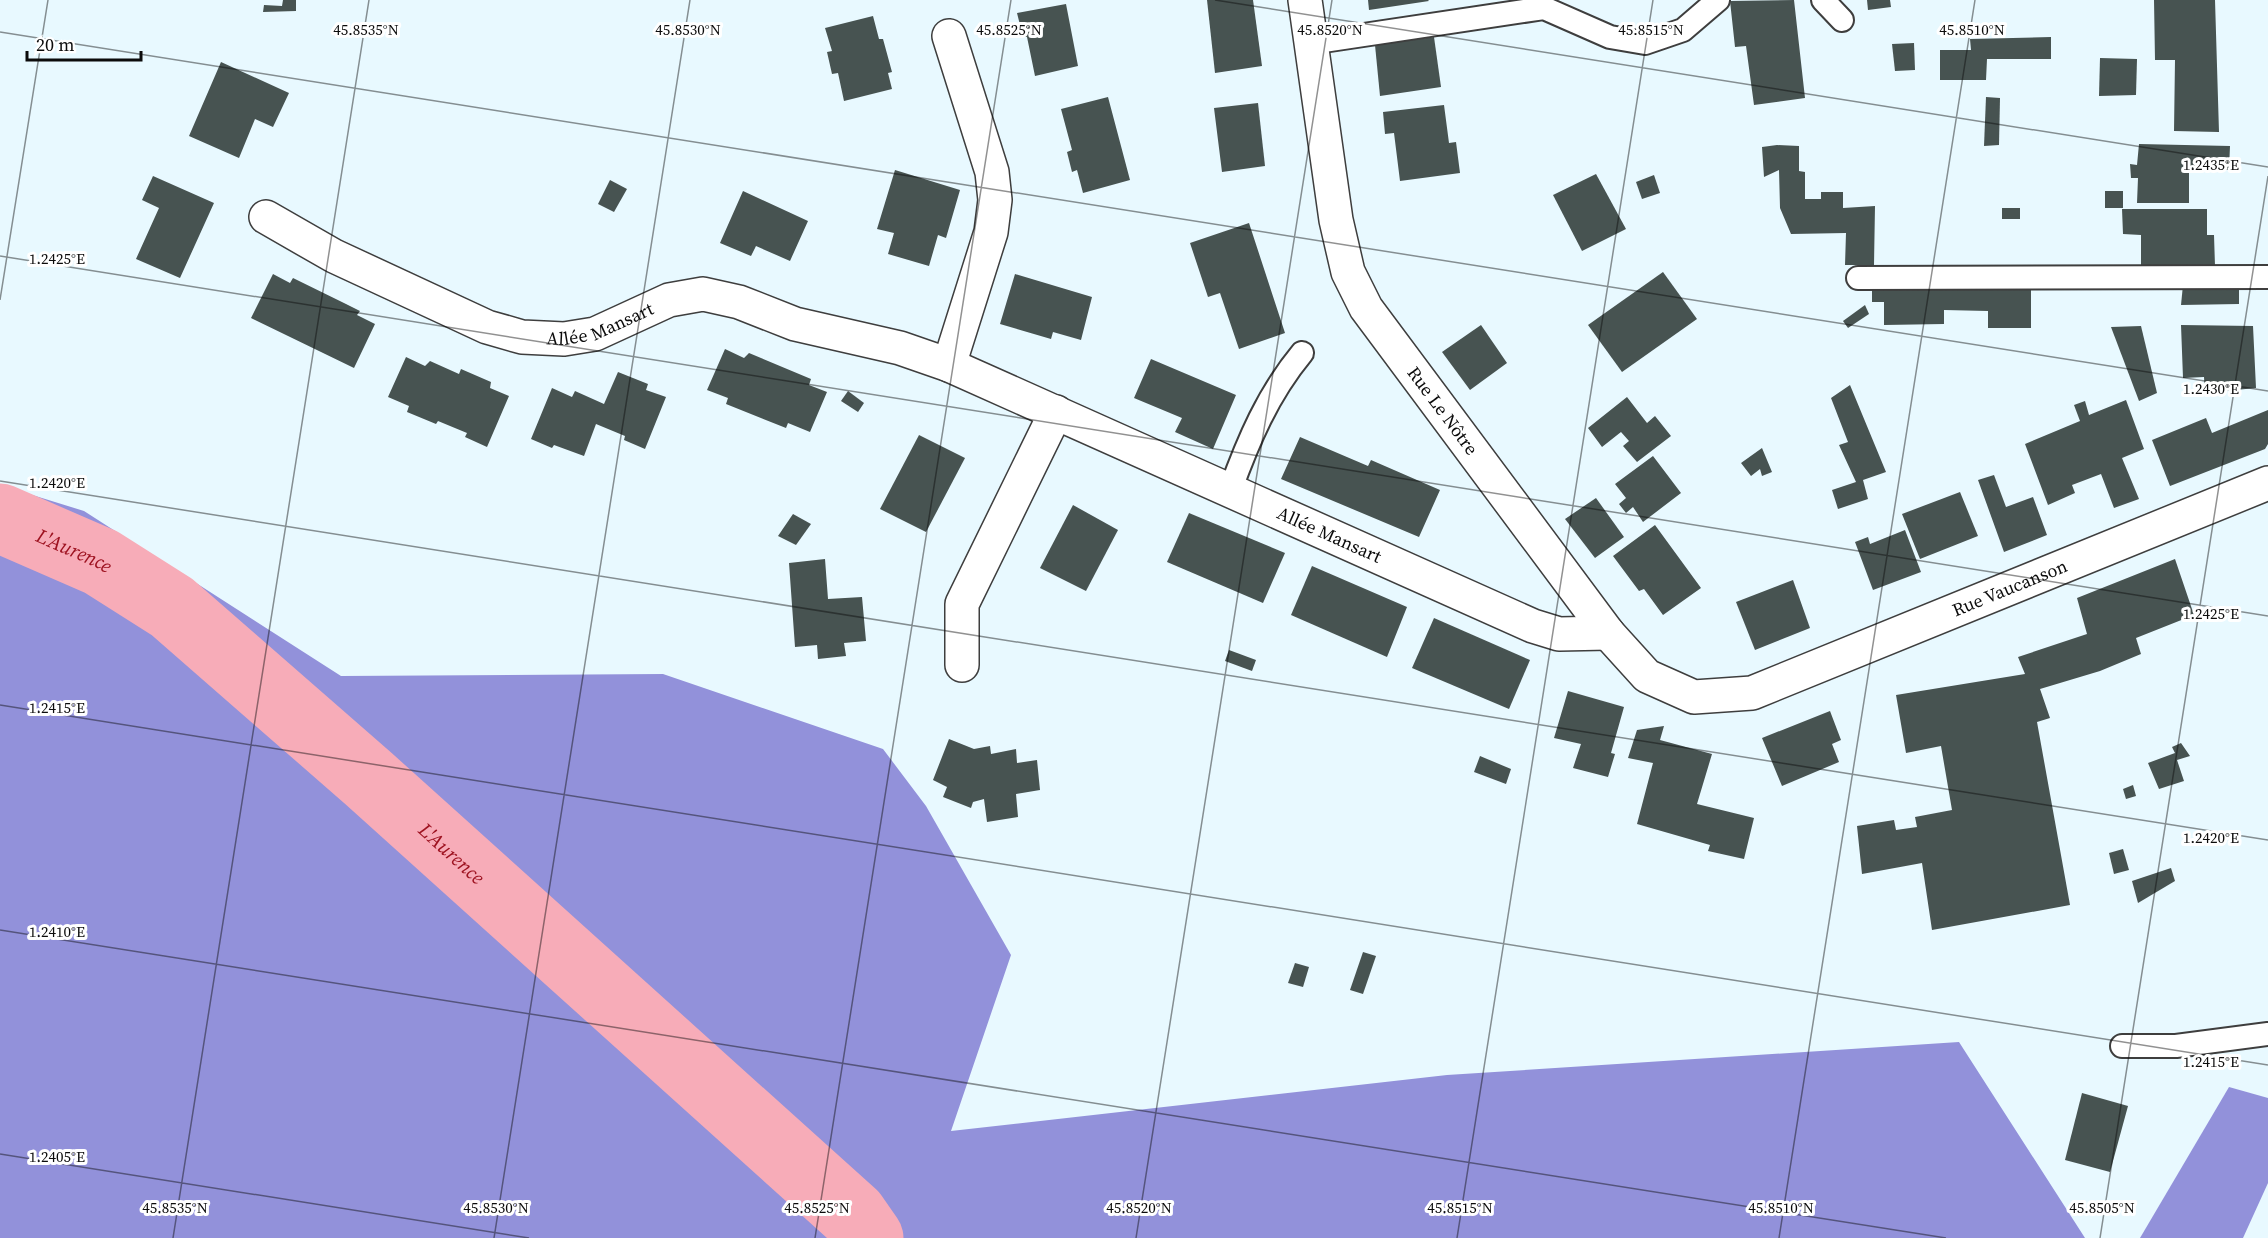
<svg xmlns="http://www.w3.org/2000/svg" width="2268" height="1238" font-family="'Source Serif 4',serif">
	<rect width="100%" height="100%" fill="#e8f9ff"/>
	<g fill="#9291da">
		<polygon points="0,485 84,511 341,676 663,674 883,749 926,806 1011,955 951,1131 1447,1075 1959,1042 2085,1238 0,1238"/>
		<polygon points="2229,1087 2268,1098 2268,1183 2243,1238 2140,1238"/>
	</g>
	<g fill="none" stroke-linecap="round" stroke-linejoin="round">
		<path stroke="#f7acb8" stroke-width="69" id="s1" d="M 0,518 L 101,562 L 172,607 L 369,779 L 853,1215 L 869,1238"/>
	</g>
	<g fill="#475351">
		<polygon points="283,0 296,0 296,11 263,12 264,5 282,6"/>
		<polygon points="1207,0 1253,0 1262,66 1215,73"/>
		<polygon points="1368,0 1428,0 1429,1 1369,10"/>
		<polygon points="1794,0 1805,98 1754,105 1746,46 1735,47 1730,1"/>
		<polygon points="1867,0 1890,0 1891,7 1868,10"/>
		<polygon points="2154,0 2215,0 2219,132 2174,131 2175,60 2155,60"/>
		<polygon points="1066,4 1078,66 1035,76 1027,37 1023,37 1017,13"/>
		<polygon points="873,16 879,39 883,39 892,72 888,73 892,89 844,101 838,73 832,74 827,52 832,51 825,28"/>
		<polygon points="1434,37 1441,87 1380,96 1375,45"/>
		<polygon points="2051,37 2051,59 1987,59 1986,80 1940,80 1940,50 1971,50 1970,39"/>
		<polygon points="1914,43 1915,70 1895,71 1892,44"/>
		<polygon points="2100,58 2137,59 2136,95 2099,96"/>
		<polygon points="221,62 289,93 273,127 255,119 239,158 189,136"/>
		<polygon points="1108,97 1130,180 1083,193 1077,170 1072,172 1067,152 1072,150 1061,109"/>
		<polygon points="1986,97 2000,98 1999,145 1984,146"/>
		<polygon points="1258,103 1265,166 1222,172 1214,108"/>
		<polygon points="1444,105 1449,143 1456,142 1460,173 1400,181 1394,133 1385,134 1383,112"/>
		<polygon points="2139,144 2230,146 2229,170 2189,169 2189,203 2137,203 2138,178 2131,178 2130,164 2137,165"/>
		<polygon points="1777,145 1799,146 1799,171 1805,172 1805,199 1821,199 1821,192 1843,192 1843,208 1875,206 1874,265 1845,265 1846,233 1791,234 1780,208 1779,170 1764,177 1762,147"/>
		<polygon points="895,170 960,190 946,238 938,235 929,266 888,254 894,233 877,229"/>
		<polygon points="1596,174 1626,229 1582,251 1553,195"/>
		<polygon points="1654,175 1660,193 1642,199 1636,182"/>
		<polygon points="153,176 214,203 180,278 136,259 159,208 142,200"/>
		<polygon points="610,180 627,189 614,212 598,204"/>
		<polygon points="743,191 808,221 790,261 756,246 751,256 720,243"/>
		<rect x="2105" y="191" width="18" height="17"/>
		<rect x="2002" y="208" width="18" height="11"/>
		<polygon points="2122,209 2207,209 2207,235 2214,235 2215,266 2141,266 2141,235 2123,234"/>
		<polygon points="1249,223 1285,333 1239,349 1220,293 1208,297 1190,243"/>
		<polygon points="1663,272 1697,319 1622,372 1588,325"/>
		<polygon points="273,274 290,283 293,278 346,304 360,311 357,315 375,324 354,368 251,318"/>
		<polygon points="1015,274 1092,297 1081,340 1053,332 1051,339 1000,324"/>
		<polygon points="1872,284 2031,285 2031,328 1988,328 1988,311 1944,310 1944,324 1884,325 1884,302 1872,302"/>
		<polygon points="2183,285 2239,285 2239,304 2181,305"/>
		<polygon points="1865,305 1869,314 1848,328 1843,321"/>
		<polygon points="1481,325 1507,363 1470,390 1442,352"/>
		<polygon points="2181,325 2253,326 2256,388 2205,393 2204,377 2183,378"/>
		<polygon points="2141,326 2157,393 2139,401 2111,327"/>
		<polygon points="725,349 744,358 749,353 811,379 809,385 827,392 810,432 788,423 786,428 726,404 728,398 707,390"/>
		<polygon points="406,357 425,366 430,361 459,374 461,369 491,382 490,388 509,396 487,447 465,437 467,433 438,421 436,424 407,412 409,406 388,397"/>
		<polygon points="1151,359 1236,395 1213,449 1175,432 1182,418 1134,398"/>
		<polygon points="618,372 648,384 646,390 666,397 645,449 624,440 625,436 596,424 584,456 554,445 552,448 531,439 552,388 572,397 575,391 604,404"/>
		<polygon points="1850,385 1886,472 1863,480 1868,499 1838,509 1832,490 1856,482 1839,445 1848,442 1831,398"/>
		<polygon points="848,391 864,403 858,412 841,401"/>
		<polygon points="1627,397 1647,423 1655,416 1671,436 1637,462 1623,446 1629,441 1621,432 1602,447 1588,428"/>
		<polygon points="2126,400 2144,449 2122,458 2139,499 2114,508 2101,474 2072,485 2075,493 2048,505 2025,444 2080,421 2074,405 2085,401 2089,415"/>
		<polygon points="2268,410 2268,444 2265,449 2170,486 2152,440 2206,418 2212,433"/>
		<polygon points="919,435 965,458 926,532 880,509"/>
		<polygon points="1300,437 1368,466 1371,460 1440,490 1419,537 1281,479"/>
		<polygon points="1762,448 1772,472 1762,476 1760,469 1751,476 1741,463"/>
		<polygon points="1653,456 1681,493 1643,522 1633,507 1626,513 1619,504 1626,498 1615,484"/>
		<polygon points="1994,475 2006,507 2033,497 2047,535 2004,552 1978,480"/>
		<polygon points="1960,492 1978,536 1920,559 1902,514"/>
		<polygon points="1596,498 1624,537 1595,558 1565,519"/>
		<polygon points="1073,505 1118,530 1086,591 1040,568"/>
		<polygon points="1189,513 1285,553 1263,603 1167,562"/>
		<polygon points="793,514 811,524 796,545 778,536"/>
		<polygon points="1655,525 1701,588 1663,615 1644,589 1639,591 1613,556"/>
		<polygon points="1905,530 1921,572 1873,590 1855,542 1868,537 1870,544"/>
		<polygon points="825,559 828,599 862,597 866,641 844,643 846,656 818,659 817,645 795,647 789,563"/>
		<polygon points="2175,559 2194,615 2136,638 2141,654 2100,671 2040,689 2050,718 2037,722 2070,905 1932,930 1922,863 1862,874 1857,826 1894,820 1896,830 1917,827 1915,817 1952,810 1941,746 1906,753 1896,695 2025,674 2018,657 2087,634 2077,598"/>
		<polygon points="1312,566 1407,607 1387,657 1291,615"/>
		<polygon points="1793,580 1810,628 1755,650 1736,602"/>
		<polygon points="1434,618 1530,660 1509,709 1412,668"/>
		<polygon points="1229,650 1256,660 1252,671 1225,661"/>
		<polygon points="1568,691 1624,707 1611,753 1615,754 1608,777 1573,768 1581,744 1554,738"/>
		<polygon points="1830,711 1841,740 1832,744 1839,762 1782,786 1762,738"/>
		<polygon points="1664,726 1660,740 1712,754 1697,804 1754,818 1744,859 1708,851 1710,845 1637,824 1653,763 1628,758 1637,730"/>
		<polygon points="949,739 974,749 990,746 991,754 1016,749 1017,763 1037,760 1040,790 1016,794 1018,817 987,822 984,799 973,802 971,808 943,797 947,787 933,780"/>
		<polygon points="2181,743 2190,756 2177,760 2184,781 2159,789 2148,763 2175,753 2172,747"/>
		<polygon points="1480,756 1511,769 1506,784 1474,772"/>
		<polygon points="2133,785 2136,796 2126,799 2123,789"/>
		<polygon points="2123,849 2129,870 2114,874 2109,853"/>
		<polygon points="2171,868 2175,881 2138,903 2132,881"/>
		<polygon points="1363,952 1376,956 1363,994 1350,990"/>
		<polygon points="1295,963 1309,967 1303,987 1288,983"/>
		<polygon points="2082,1093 2128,1106 2110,1172 2065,1160"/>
	</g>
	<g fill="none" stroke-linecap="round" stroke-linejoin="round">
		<g stroke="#3e3e3e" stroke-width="26">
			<g id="service">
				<polyline points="1823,0 1842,20"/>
				<polyline points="1310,43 1544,8 1610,37 1645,43 1683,30 1718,0"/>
				<polyline points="1858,278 2268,277"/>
				<path d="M 1230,491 C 1248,441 1268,394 1302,353"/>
				<polyline points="2122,1046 2176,1046 2268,1034"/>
			</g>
		</g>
		<g stroke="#3e3e3e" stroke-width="36">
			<g id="minor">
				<path id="s2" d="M 1305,0 L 1336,220 L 1348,272 L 1366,308 L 1608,633 L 1647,676 L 1694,697 L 1752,693 L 2268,483"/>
				<polyline points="949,36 992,172 995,200 991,232 949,365"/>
				<path id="s3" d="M 266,217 L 334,256 L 487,327 L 522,337 L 564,339 L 595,334 L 669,300 L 703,294 L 739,302 L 795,324 L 900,348 L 949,365 L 1533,626 L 1559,634 L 1608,633"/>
				<polyline points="962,665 962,604 1056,412"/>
			</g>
		</g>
		<use href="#service" stroke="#fff" stroke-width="22"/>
		<use href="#minor" stroke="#fff" stroke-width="33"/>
	</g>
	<path fill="none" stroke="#0b0b0b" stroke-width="1.5" stroke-opacity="0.45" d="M 1215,0 L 2268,167M 0,32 L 2268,391M 0,256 L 2268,616M 0,300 L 48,0M 0,481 L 2268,840M 0,705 L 2268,1065M 0,930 L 1946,1238M 0,1154 L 529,1238M 173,1238 L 369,0M 494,1238 L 690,0M 815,1238 L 1011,0M 1136,1238 L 1332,0M 1457,1238 L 1653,0M 1779,1238 L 1975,0M 2100,1238 L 2268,176"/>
	<g text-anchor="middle" stroke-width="6" stroke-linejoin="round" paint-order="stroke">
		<g font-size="18" fill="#0b0b0b" stroke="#fff">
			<text dy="6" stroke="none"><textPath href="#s3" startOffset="364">Allée Mansart</textPath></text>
			<text dy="6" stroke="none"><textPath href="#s2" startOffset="444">Rue Le Nôtre</textPath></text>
			<text dy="6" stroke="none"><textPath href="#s3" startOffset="1146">Allée Mansart</textPath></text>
			<text dy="6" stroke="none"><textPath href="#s2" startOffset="1167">Rue Vaucanson</textPath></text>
		</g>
		<g font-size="20" font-style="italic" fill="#9e1321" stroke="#fff">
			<text dy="7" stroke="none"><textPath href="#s1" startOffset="81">L'Aurence</textPath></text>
			<text dy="7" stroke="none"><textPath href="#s1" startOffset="567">L'Aurence</textPath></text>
		</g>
	</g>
	<g font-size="15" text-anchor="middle" fill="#0b0b0b" stroke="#fff" stroke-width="6" stroke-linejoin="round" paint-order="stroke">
		<text x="366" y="35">45.8535°N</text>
		<text x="688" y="35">45.8530°N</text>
		<text x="1009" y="35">45.8525°N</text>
		<text x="1330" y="35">45.8520°N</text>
		<text x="1651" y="35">45.8515°N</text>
		<text x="1972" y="35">45.8510°N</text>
		<text x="2211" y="170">1.2435°E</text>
		<text x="57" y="264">1.2425°E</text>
		<text x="2211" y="394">1.2430°E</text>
		<text x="57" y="488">1.2420°E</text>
		<text x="2211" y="619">1.2425°E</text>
		<text x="57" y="713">1.2415°E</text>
		<text x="2211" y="843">1.2420°E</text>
		<text x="57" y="937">1.2410°E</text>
		<text x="2211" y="1067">1.2415°E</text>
		<text x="57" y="1162">1.2405°E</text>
		<text x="175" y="1213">45.8535°N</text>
		<text x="496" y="1213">45.8530°N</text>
		<text x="817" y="1213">45.8525°N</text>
		<text x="1139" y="1213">45.8520°N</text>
		<text x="1460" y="1213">45.8515°N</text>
		<text x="1781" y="1213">45.8510°N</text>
		<text x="2102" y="1213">45.8505°N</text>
	</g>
	<path d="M27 51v9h114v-9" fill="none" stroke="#0b0b0b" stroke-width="3"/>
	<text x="36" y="51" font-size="18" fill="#0b0b0b" stroke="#ffffff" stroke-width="4.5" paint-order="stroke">20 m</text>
</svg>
